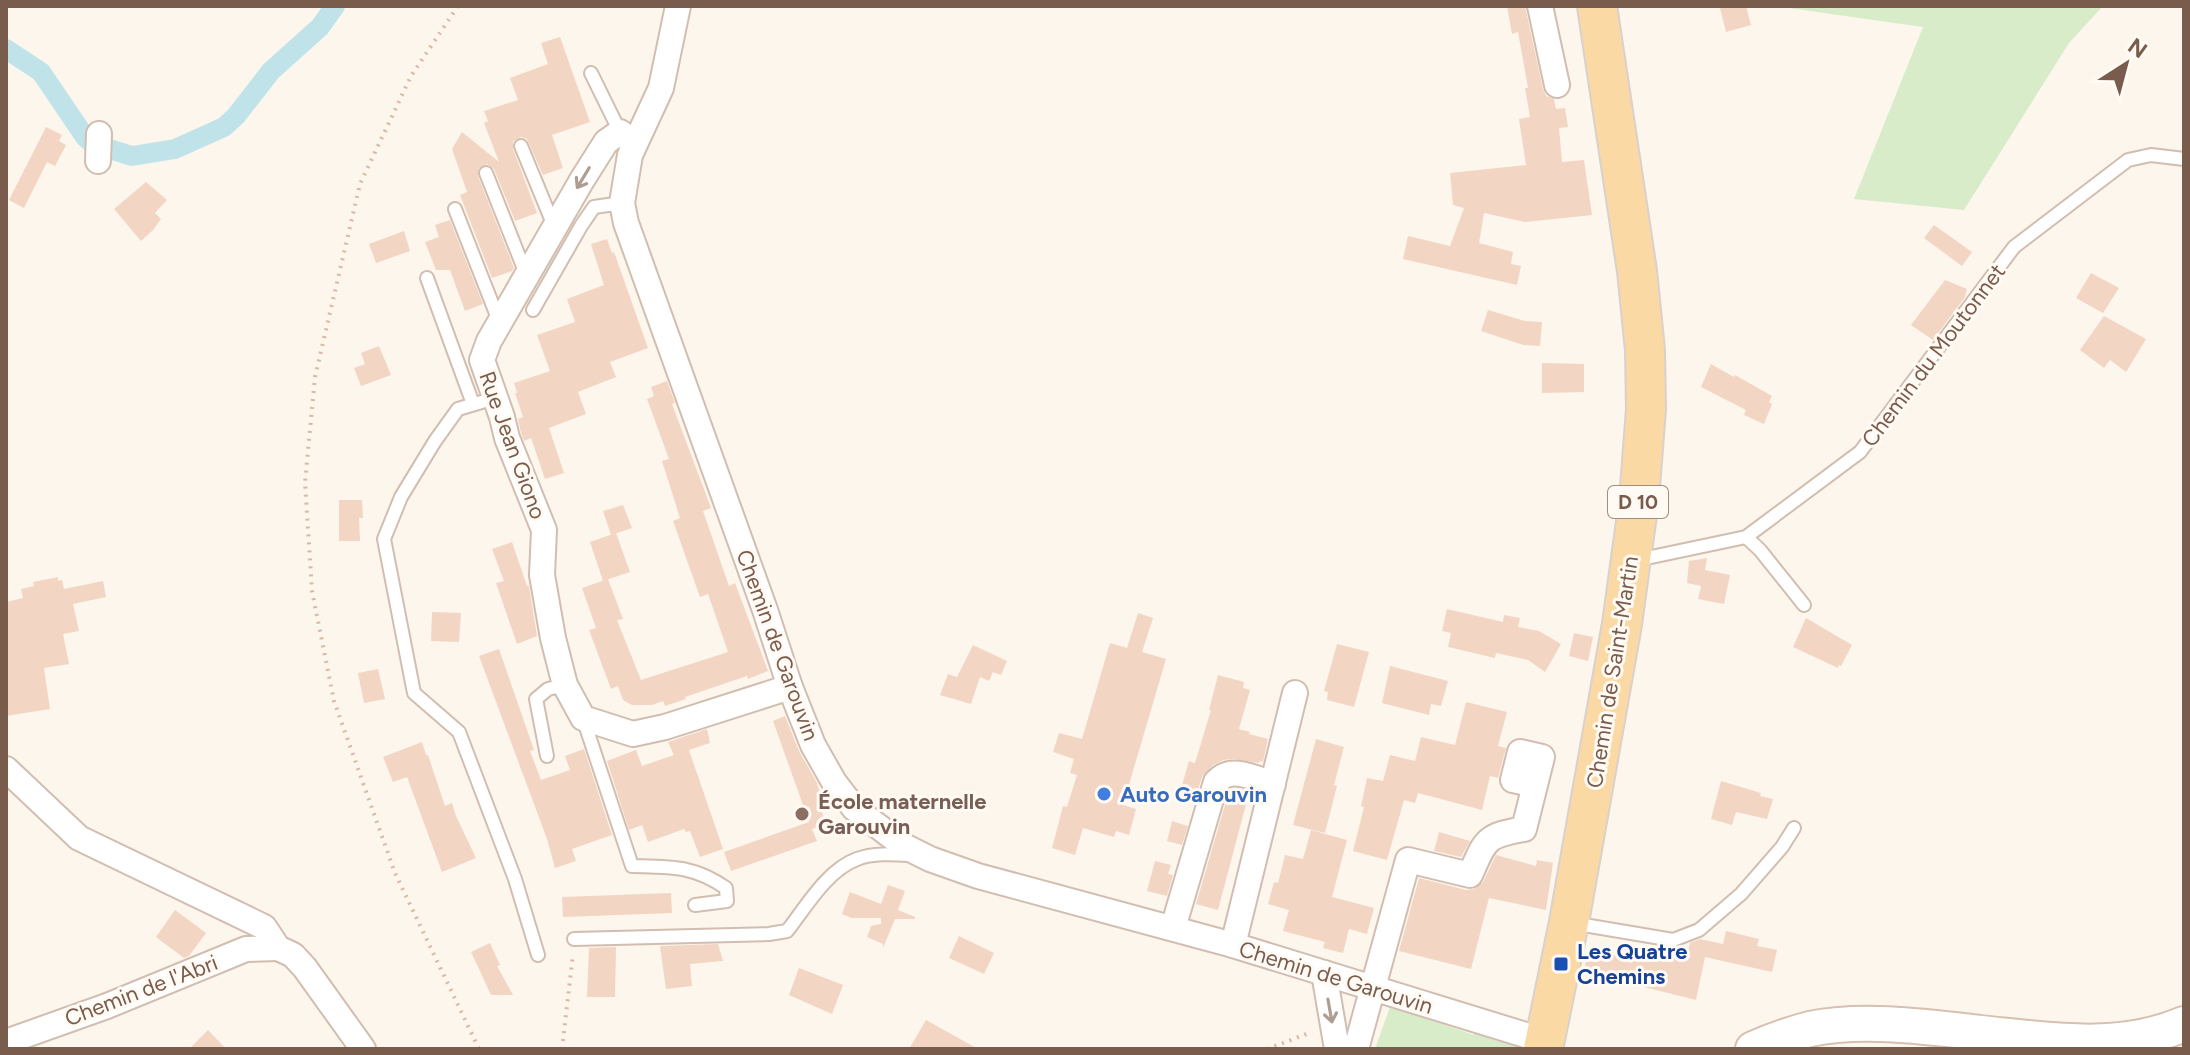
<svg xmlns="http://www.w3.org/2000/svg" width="2190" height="1055" font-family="Figtree,sans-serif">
	<rect width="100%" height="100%" fill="#fdf6ec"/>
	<g fill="#d8ecc9">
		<polygon points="1789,6 2103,6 2069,43 1964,210 1854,199 1923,27 1789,8"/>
		<polygon points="1391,1004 1396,1008 1474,1035 1476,1029 1521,1041 1518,1049 1375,1049"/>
	</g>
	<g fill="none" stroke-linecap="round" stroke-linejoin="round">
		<polyline stroke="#bfe3e8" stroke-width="20" points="6,49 41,72 85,137 93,144 132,156 175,149 224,127 236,116 271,71 320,27 335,6"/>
	</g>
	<g fill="#f3d5c3">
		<polygon points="1507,6 1525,6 1543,89 1546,96 1554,99 1556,109 1565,108 1568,127 1559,128 1562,162 1584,160 1592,215 1525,222 1484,213 1479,243 1513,252 1511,264 1521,266 1517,285 1403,259 1408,236 1450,246 1464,208 1453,205 1450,173 1526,165 1519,119 1530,117 1525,88 1528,88 1518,32 1512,34"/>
		<polygon points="1728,6 1746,6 1751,25 1726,32 1720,8"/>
		<polygon points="560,37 590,122 552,135 563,168 543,175 527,139 521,137 513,141 513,149 537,213 515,221 494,169 487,164 479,168 478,176 514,268 512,271 492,278 460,195 467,192 452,149 462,132 499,162 484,123 488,121 484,111 518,100 510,78 548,64 541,43"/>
		<polygon points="46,127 62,135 59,141 66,145 55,166 47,162 24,208 9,200"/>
		<polygon points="146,182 167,200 155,213 161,219 153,230 141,241 114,209"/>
		<polygon points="450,220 483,304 465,311 450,270 436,270 425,242 439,237 435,225"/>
		<polygon points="1934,225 1972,252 1962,266 1924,238"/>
		<polygon points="404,231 410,251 376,263 369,244"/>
		<polygon points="607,239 612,253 614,252 648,348 610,362 616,377 578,392 586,414 549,428 564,473 545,479 531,438 524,441 521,433 518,419 523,417 515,393 517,393 514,383 550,371 537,335 575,322 567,299 604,285 591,244"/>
		<polygon points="2091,273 2119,288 2103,313 2076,298"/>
		<polygon points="1945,280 1967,289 1965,297 1933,340 1911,325"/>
		<polygon points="1488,310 1525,321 1542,322 1540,346 1523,345 1481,331"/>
		<polygon points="2104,316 2146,339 2126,372 2110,360 2104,368 2080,350"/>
		<polygon points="379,346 391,375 361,386 354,368 365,364 361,353"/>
		<polygon points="1542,363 1584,364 1584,392 1542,393"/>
		<polygon points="1711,364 1734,377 1735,375 1772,396 1769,402 1772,404 1764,424 1744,415 1746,410 1701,387"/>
		<polygon points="667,381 675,403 672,404 711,508 703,511 729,586 735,583 768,671 748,679 747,676 685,697 686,699 665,706 663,701 652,705 632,705 623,700 618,686 611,689 589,630 596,628 582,588 608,579 623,619 617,620 641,680 728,652 708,594 700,597 673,521 680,518 662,461 669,459 647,399 654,396 651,387"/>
		<polygon points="339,500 362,500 363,518 359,518 360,541 339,541"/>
		<polygon points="623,505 632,528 611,535 603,511"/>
		<polygon points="616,533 630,572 603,581 590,542"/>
		<polygon points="512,542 527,586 529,586 537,636 517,644 496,583 504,581 492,549"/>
		<polygon points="1707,558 1705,570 1730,575 1724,604 1698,599 1701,586 1687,583 1689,561"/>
		<polygon points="58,577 58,581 62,580 64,589 103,581 106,597 73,604 79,631 63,634 69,664 44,668 50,709 6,716 6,602 23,598 21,589 34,586 33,582"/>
		<polygon points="1447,609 1503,622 1504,615 1520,618 1518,627 1539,631 1561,644 1545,672 1528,660 1496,653 1495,658 1448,647 1451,633 1442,631"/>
		<polygon points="432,612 461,613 459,642 431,641"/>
		<polygon points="1138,613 1153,618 1142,652 1166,659 1123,805 1136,809 1129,835 1116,831 1114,837 1083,828 1075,855 1052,848 1063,806 1067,807 1077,775 1070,773 1074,759 1053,752 1059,733 1082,739 1110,643 1127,648"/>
		<polygon points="1806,618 1852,645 1841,666 1839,665 1838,668 1793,647"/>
		<polygon points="1574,633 1593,637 1588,661 1569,656"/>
		<polygon points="1337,644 1369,652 1354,707 1327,700 1328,692 1324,691"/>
		<polygon points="973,645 1007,661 1001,675 993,672 989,681 980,677 971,704 940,695 948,674 957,677"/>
		<polygon points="499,649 534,750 530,751 541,780 570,770 565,756 584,749 612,835 572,849 576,861 555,868 547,839 479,656"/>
		<polygon points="1390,666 1448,681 1441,706 1431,704 1429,715 1382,703"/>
		<polygon points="378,669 385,699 364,703 358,673"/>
		<polygon points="1218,675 1244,682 1243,688 1250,690 1239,729 1250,732 1249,734 1268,739 1263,762 1260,761 1259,763 1234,759 1223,760 1212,766 1202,777 1196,796 1180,792 1189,761 1195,763 1211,710 1209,710"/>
		<polygon points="1466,702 1507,712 1498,746 1506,748 1498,778 1490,776 1482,810 1418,793 1415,803 1404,800 1387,860 1353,851 1364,807 1361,806 1367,778 1383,781 1390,755 1415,761 1421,737 1455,745"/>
		<polygon points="785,716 799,751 816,781 823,800 818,801 826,824 812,829 817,841 731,871 724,852 809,822 773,721"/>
		<polygon points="707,729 710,743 689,750 723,849 700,857 690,831 686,832 684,829 648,842 642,825 629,830 607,761 636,750 642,766 674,755 668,742"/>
		<polygon points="1316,739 1344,747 1334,785 1337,786 1325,833 1293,825"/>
		<polygon points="422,742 426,755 428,755 445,806 452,803 456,816 476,858 442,872 407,777 393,782 383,757"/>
		<polygon points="1721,781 1761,793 1760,796 1773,799 1767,819 1736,812 1732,825 1711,819"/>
		<polygon points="1236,789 1251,792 1249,798 1248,797 1218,910 1196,904 1229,791"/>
		<polygon points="1172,821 1188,826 1182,845 1167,841"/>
		<polygon points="1311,830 1347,840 1332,897 1374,908 1367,934 1349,929 1343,953 1323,948 1325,942 1283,931 1289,910 1268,904 1274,882 1278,883 1285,855 1303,859"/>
		<polygon points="1439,832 1470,841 1461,857 1434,851"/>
		<polygon points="1496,855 1536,866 1537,860 1553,863 1546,910 1489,898 1471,969 1399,951 1419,878 1466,890 1474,889 1483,882"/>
		<polygon points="1155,861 1171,865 1168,874 1173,875 1167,896 1147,891"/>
		<polygon points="888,885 905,891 898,910 915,917 915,919 895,919 883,948 883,944 867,937 871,926 881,924 881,918 852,918 842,914 850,892 881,904"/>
		<polygon points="671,893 672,913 563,917 562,897"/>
		<polygon points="175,910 206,933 189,956 184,958 156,937"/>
		<polygon points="1726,931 1759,939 1757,946 1777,950 1772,972 1705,957 1696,1000 1584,972 1588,950 1649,962 1651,949 1686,959 1690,943 1700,939 1723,944"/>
		<polygon points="959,936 994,953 984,974 949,958"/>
		<polygon points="490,943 500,965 497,966 513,995 491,995 471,952"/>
		<polygon points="718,944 723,961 690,964 692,986 666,989 660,946"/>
		<polygon points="616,947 615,997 587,997 589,948"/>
		<polygon points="799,968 843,985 832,1014 789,995"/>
		<polygon points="926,1020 978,1049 909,1049"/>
		<polygon points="208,1030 226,1049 189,1049"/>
	</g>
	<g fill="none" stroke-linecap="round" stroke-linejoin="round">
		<g stroke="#d1beb0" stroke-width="16">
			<g id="lane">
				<polyline points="591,73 620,132"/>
				<polyline points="521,146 554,226"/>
				<polyline points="486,173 526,274"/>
				<polyline points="455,209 499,321"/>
				<polyline points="427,278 473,404"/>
				<polyline points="533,310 581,226 594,207 622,203"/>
				<polyline points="495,398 458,409 435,441 401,497 384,539 414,693 459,732 515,879 538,955"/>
				<polyline points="1746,537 1760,550 1804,605"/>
				<polyline points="1637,560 1746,537 1860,452 2014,247 2128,160 2151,155 2184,159"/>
				<path d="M 583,718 L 632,866 C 670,867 693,865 726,888 L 727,901 L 695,905"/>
				<polyline points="547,756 536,699 548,689 565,685"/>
				<polyline points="1572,923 1673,940 1699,930 1741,894 1782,847 1794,828"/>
				<path d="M 574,939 L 769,934 L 787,931 C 806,907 827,870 857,859 C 873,853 892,854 908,855"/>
			</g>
		</g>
		<g stroke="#d1beb0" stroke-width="28">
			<g id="street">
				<polyline points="678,6 661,88 630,155 622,203 626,223 765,610 790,687 813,745 834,782 854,808 904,846 930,859 978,876 1233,945 1545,1041"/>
				<polyline points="1540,6 1557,85"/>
				<polyline points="634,143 620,132 606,142 582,180 489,341 482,360 502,417 507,438 544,530 542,575 553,638 565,685 583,718 633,734 665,727 790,687"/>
				<polyline points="98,161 99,134"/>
				<polyline points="6,769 79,838 264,927 278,948 293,955 305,968 363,1049"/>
				<path d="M 1173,928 L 1216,782 C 1231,765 1254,778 1273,784"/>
				<polyline points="1233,945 1295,693"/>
				<polyline points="1324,973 1337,1049"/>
				<polyline points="6,1042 107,1006 246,949 278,948"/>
				<path d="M 1356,1049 L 1408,860 L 1470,875 C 1486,839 1485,836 1524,829 L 1542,757 L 1520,752 L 1513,780 L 1535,785"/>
			</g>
		</g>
		<g stroke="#d6c0b0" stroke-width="38">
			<path id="secondary" d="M 1753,1049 C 1771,1041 1791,1034 1810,1029 C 1862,1018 1928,1027 1980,1033 C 2049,1040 2118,1052 2184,1024"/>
		</g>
		<g stroke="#dad1cd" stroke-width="42">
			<polyline id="primary" points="1543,1049 1569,922 1622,624 1639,500 1646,409 1645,350 1637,271 1597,6"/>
		</g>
		<g stroke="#d9b8a5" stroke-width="4" stroke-dasharray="2 6" stroke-linecap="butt">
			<polyline points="458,6 411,76 360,184 315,377 305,482 312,591 334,701 395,873 479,1049"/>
			<polyline points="562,1049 573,954"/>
			<polyline points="1267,1049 1312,1032"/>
		</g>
		<use href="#lane" stroke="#fff" stroke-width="12"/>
		<use href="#street" stroke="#fff" stroke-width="24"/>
		<use href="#secondary" stroke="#fff" stroke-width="34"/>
		<use href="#primary" stroke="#fbd9a5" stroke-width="38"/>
	</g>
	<defs><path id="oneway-shaft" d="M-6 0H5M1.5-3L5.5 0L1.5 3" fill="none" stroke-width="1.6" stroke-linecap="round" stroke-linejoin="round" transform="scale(2)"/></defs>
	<g stroke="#af9d94">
		<use href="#oneway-shaft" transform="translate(583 178) rotate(121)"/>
		<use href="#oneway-shaft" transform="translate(1330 1011) rotate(80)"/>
	</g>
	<circle fill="#3f7fe0" stroke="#fffaf3" stroke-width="3" cx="1104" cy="794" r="8"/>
	<circle fill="#8d6e63" stroke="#fffaf3" stroke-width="3" cx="802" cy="814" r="8"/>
	<rect fill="#1a4fb4" stroke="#fffaf3" stroke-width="3" x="1553" y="956" width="16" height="16" rx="4"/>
	<g text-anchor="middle" stroke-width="6" stroke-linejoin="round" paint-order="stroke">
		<rect fill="#fffaf3" stroke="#a28b7f" stroke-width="2" x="1608" y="486" width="60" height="32" rx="6"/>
		<g font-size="20" font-weight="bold" fill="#7a5c4d">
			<text x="1638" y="509">D 10</text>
		</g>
		<g font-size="22" fill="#7a5c4d" stroke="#fffaf3">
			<text transform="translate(1933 355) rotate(-53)" y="8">Chemin du Moutonnet</text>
			<text transform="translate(513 445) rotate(70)" y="8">Rue Jean Giono</text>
			<text transform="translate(778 645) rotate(70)" y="8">Chemin de Garouvin</text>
			<text transform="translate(1612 672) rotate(-81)" y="8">Chemin de Saint-Martin</text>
			<text transform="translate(1336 977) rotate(17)" y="8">Chemin de Garouvin</text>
			<text transform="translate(141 990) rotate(-21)" y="8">Chemin de l'Abri</text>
		</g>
		<g font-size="22" font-weight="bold" fill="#366cbe" stroke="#fffaf3" text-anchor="start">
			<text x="1120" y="802">Auto Garouvin</text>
		</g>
		<g font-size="22" font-weight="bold" fill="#785e54" stroke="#fffaf3" text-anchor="start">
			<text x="818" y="809">École maternelle<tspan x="818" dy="25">Garouvin</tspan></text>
		</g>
		<g font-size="22" font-weight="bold" fill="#164399" stroke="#fffaf3" text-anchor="start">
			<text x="1577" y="959">Les Quatre<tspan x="1577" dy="25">Chemins</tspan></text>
		</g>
	</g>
	<rect width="2190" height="1055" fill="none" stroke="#7a5c4d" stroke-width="16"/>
	<g transform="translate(2126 64) rotate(36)" stroke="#fffaf3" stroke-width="6" paint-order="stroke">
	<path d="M0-6L14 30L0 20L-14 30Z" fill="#7a5c4d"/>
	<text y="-12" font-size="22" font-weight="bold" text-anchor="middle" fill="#7a5c4d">N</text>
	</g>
</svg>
